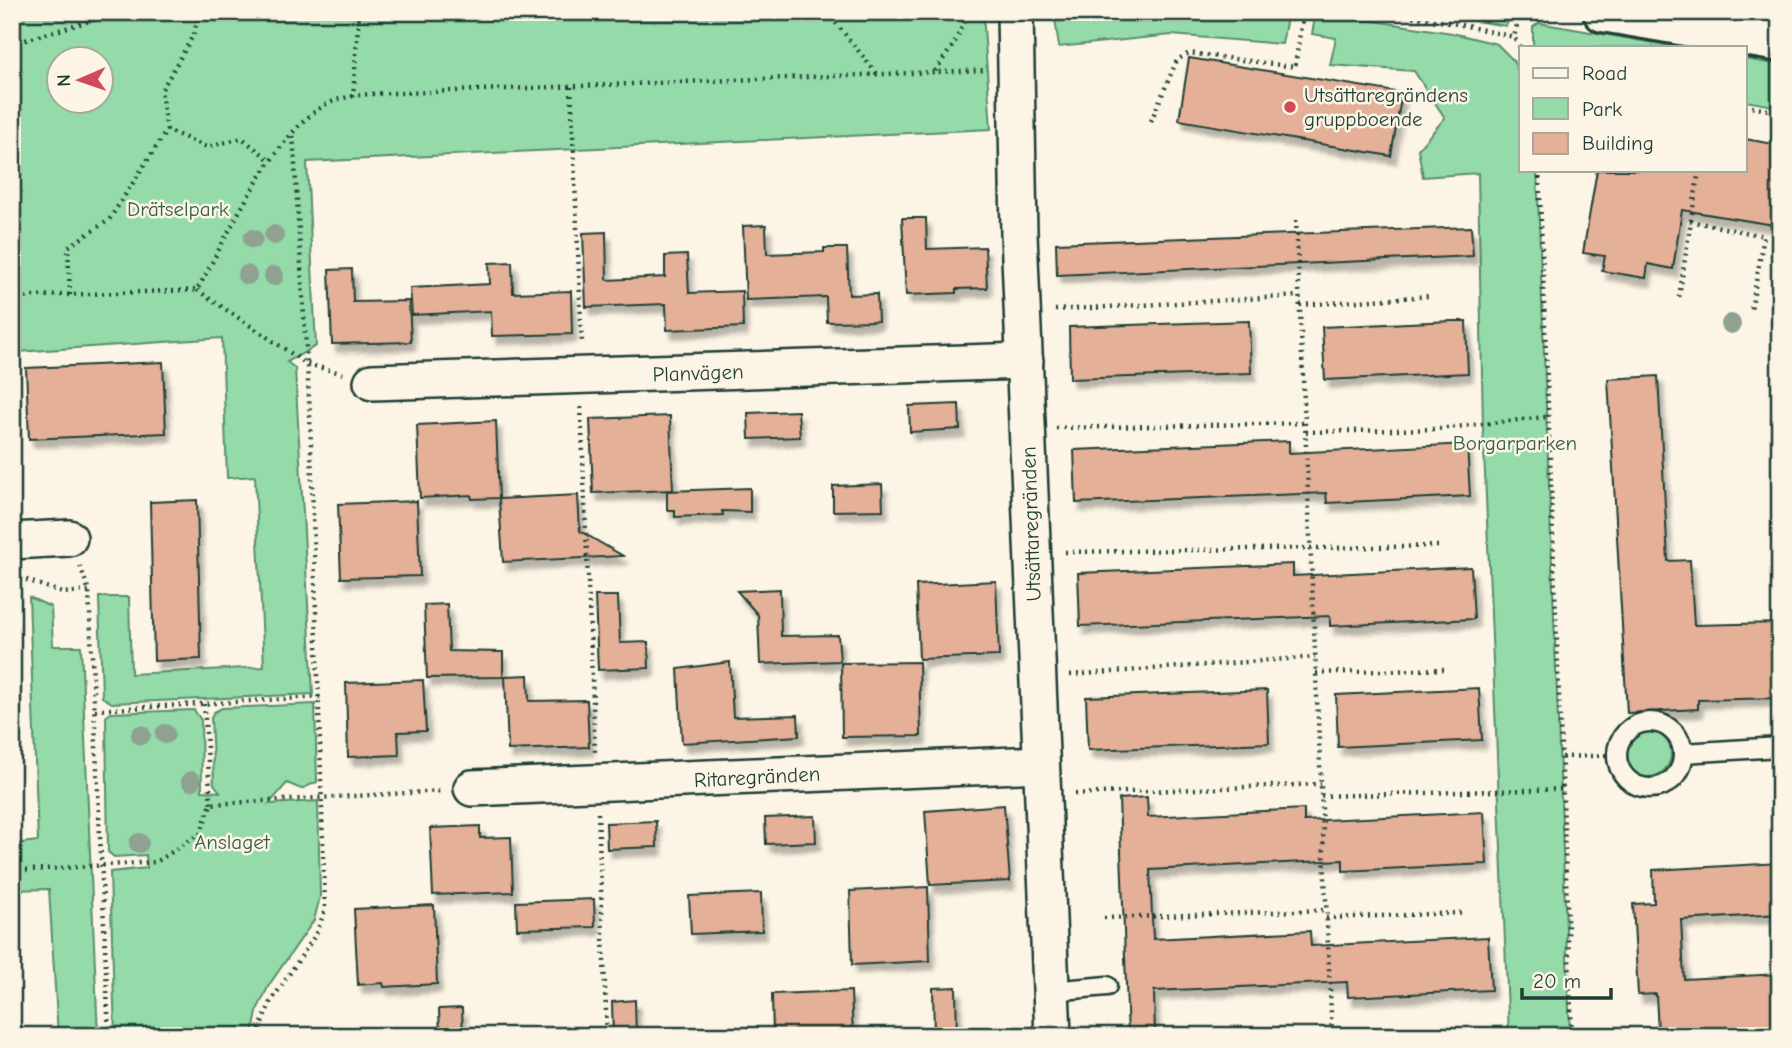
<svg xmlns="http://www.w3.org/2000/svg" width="1792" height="1048" font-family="'Comic Neue',sans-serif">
	<defs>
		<filter id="shadow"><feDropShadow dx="4.5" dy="8" stdDeviation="2" flood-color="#0004"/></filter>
	</defs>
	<rect width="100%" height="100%" fill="#fcf5e5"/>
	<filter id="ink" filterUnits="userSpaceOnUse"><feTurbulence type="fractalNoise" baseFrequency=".0143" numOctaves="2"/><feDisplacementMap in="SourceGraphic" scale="14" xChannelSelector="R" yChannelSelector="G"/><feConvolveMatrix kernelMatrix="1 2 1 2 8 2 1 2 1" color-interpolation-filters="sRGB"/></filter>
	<g filter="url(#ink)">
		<g fill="#94dba9" stroke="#5a8c6e" stroke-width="2" fill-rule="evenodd">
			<path d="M 12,12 L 983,12 L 991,129 L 307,162 L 316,346 L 287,362 L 295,368 L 313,694 L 112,703 L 102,697 L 99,597 L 129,597 L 131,674 L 264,667 L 255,476 L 227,478 L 222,338 L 17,352 L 12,363 ZM 60,60 L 102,60 L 102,102 L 60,102 Z"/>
			<polygon points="1054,12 1288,12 1282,44 1171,35 1059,47"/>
			<polygon points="1316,12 1452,33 1497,44 1513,60 1521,79 1521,170 1537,170 1570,1036 1509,1036 1483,427 1478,173 1423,177 1418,149 1445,118 1414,71 1330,65 1336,38 1312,34"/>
			<polygon points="1421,12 1481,12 1510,18 1506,26"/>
			<polygon points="1539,23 1677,47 1533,47 1533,27"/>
			<polygon points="1745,59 1780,65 1780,107 1745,101"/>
			<polygon points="29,597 51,607 53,646 81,646 98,1036 58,1036 49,889 12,890 12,844 38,841"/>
			<polygon points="315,704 317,782 301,789 287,783 269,804 318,801 320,897 314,920 269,985 258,1008 252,1036 115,1036 110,872 147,868 146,855 114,857 108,852 106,717 110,713 194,710 201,720 202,791 220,792 214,784 211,718 214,712 222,708"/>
			<circle cx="1648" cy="754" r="23"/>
		</g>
		<g fill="#e4b097" stroke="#1f3d34" stroke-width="2" filter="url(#shadow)">
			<polygon points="1189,58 1402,93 1391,156 1179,120"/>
			<polygon points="1745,139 1780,145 1780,226 1682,210 1673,269 1648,264 1646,278 1602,271 1605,256 1583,253 1597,170 1745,170"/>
			<polygon points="902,218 926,218 927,249 985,247 987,288 956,289 956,293 906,295"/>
			<polygon points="766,225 767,254 824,252 824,248 847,248 849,295 877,294 878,321 827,322 826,297 746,300 743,226"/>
			<polygon points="1471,227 1473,256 1057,275 1056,243"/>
			<polygon points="606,232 607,280 665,277 665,256 687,255 689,293 742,291 743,327 667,330 666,304 586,307 583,233"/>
			<polygon points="512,262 513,293 571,291 572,334 492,336 491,311 412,315 410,288 490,284 489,263"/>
			<polygon points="352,269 353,302 409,301 411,342 332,344 329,270"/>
			<polygon points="1249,321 1251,373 1070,379 1069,327"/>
			<polygon points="1452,321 1466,321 1468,373 1325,380 1322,327"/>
			<polygon points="163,362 166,433 29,439 26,368"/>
			<polygon points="1658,376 1668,561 1690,560 1694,625 1780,623 1780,698 1698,700 1698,709 1627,713 1608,379"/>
			<polygon points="959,404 960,429 910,432 909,406"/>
			<polygon points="798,411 800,437 749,439 748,413"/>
			<polygon points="670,416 673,490 593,493 590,419"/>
			<polygon points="496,421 499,498 472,499 471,495 420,498 417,425"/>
			<polygon points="1289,441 1289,453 1467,444 1470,496 1327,503 1326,493 1076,503 1074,450"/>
			<polygon points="882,484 883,510 833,511 833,486"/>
			<polygon points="750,488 750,512 722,511 723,515 675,517 675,510 667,510 667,491"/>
			<polygon points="578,495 580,531 623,556 503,562 499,499"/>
			<polygon points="197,500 201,659 154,661 150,502"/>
			<polygon points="417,501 420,576 341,578 338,504"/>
			<polygon points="1293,564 1293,576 1471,567 1474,619 1330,626 1330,616 1080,626 1078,573"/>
			<polygon points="996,581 999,656 919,659 916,585"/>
			<polygon points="780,589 781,636 838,635 840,661 760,664 758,615 737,591"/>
			<polygon points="595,596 618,596 620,643 648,642 649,668 598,670"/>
			<polygon points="447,604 449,651 503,652 503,677 427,678 424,605"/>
			<polygon points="730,662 733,717 798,715 799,736 682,743 678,669"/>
			<polygon points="919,662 921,736 842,737 841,663"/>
			<polygon points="528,675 529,701 587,700 589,747 508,750 505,676"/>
			<polygon points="423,680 426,731 398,732 399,755 348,757 346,683"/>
			<polygon points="1479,688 1482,740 1338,747 1336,695"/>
			<polygon points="1267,690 1269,743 1088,750 1086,697"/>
			<polygon points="1147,797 1148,817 1304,809 1304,821 1484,812 1487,864 1343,871 1343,860 1150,870 1153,939 1310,931 1311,946 1488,937 1491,990 1348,997 1347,982 1154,991 1155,1036 1128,1036 1119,799"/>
			<polygon points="1004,805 1010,881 930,885 925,811"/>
			<polygon points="815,816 816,842 766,844 765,818"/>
			<polygon points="656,821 657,847 607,849 606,823"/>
			<polygon points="480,826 480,838 511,837 513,892 433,895 430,828"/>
			<polygon points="1780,863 1780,914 1681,920 1684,979 1780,974 1780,1026 1658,1033 1656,994 1638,995 1633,904 1654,903 1653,870"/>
			<polygon points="928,887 930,961 852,965 850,891"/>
			<polygon points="761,893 762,931 691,934 689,896"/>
			<polygon points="594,899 595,927 517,929 516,902"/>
			<polygon points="434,905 437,984 384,987 383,983 358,985 354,909"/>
			<polygon points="956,987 957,1036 934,1036 933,988"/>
			<polygon points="851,991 853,1036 773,1036 772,994"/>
			<polygon points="635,1000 636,1036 613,1036 612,1002"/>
			<polygon points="462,1008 463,1036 440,1036 439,1009"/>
		</g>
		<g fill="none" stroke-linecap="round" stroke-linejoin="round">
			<g stroke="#1f3d34" stroke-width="23">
				<g id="lane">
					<circle cx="1650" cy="755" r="33"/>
					<polyline points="1683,753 1780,747"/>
					<polyline points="1051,991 1107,986"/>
				</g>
			</g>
			<g stroke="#1f3d34" stroke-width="40">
				<g id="street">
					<polyline points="1015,12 1019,234 1053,1036"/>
					<polyline points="372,382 1025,361"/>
					<polyline points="12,541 69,538"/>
					<polyline points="472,788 1041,764"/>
				</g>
			</g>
			<g stroke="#1f3d34" stroke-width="44">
				<polyline id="secondary" points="1603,12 1780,42"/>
			</g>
			<g stroke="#1f3d34" stroke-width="4.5" stroke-dasharray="2 5" stroke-linecap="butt">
				<polyline points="199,12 194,34 161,91 167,130 207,147 242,138 271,161"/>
				<polyline points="827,12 877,74"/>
				<polyline points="1385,12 1462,25 1514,37"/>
				<polyline points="1520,12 1514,37 1521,49"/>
				<polyline points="12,44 120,12"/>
				<polyline points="935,71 954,44 969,12"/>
				<polyline points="571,87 582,343"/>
				<polyline points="353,97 359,12"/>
				<polyline points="1745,106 1780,112"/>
				<polyline points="1151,121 1177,60 1189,53 1295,67 1303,12"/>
				<polyline points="1539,170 1572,1036"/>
				<polyline points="1296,220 1332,1036"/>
				<polyline points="1690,221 1764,236 1751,311"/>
				<polyline points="197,290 307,364 344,374"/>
				<polyline points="70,295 68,247 109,220 167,130"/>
				<polyline points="1679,297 1699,170"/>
				<path d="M 12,302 L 32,296 L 197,290 C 227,238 280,117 337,100 C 364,91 399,94 428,92 L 987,70"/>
				<polyline points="1300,305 1430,296"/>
				<polyline points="1055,310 1299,296"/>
				<polyline points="581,407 595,752"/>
				<polyline points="1056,428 1305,423"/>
				<polyline points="1306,432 1437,429 1546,417"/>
				<polyline points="1065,552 1443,546"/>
				<polyline points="80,566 89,591 109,1036"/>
				<polyline points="13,575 62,593 89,591"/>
				<polyline points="1316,673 1448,669"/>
				<polyline points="1070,675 1315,657"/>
				<polyline points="204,704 211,804"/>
				<polyline points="95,710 320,697"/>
				<polyline points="1562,757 1616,755"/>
				<polyline points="1075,794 1321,784"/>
				<polyline points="1321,796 1564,789"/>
				<polyline points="598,813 607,1036"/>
				<polyline points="12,871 156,862 200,834 211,804 443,791"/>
				<polyline points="1104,918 1326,910"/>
				<polyline points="1326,918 1461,913"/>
				<polyline points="257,1036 270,1003 316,934 325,910 310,415 293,133"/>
			</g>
			<use href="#lane" stroke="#fcf5e5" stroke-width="18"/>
			<use href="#street" stroke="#fcf5e5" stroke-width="35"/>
			<use href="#secondary" stroke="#fcf5e5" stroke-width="38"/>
		</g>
		<g fill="#8fa190">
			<circle cx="274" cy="235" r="10"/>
			<circle cx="253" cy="239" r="10"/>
			<circle cx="247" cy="275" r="10"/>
			<circle cx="274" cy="276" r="10"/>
			<circle cx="1731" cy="324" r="10"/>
			<circle cx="165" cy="734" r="10"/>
			<circle cx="141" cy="735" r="10"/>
			<circle cx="191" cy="781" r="10"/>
			<circle cx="139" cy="843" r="10"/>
		</g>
	</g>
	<circle fill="#d1495b" stroke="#fcf5e5" stroke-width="2.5" cx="1290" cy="107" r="7"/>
	<g text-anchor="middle" stroke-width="5" stroke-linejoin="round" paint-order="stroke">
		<g font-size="21" fill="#1f3d34" stroke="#fcf5e5" text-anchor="start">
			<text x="1304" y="102">Utsättaregrändens<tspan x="1304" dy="24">gruppboende</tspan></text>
		</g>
		<g font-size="21" fill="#365d4b" stroke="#fcf5e5">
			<text x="178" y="216">Drätselpark</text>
			<text x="1515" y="450">Borgarparken</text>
			<text x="232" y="849">Anslaget</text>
		</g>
		<g font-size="21" fill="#1f3d34" stroke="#fcf5e5">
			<text transform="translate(698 373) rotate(-2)" y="7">Planvägen</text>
			<text transform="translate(1031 524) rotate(-92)" y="7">Utsättaregränden</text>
			<text transform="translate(757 777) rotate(-3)" y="7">Ritaregränden</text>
		</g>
	</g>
	<rect width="1792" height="1048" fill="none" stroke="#fcf5e5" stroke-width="42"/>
	<rect x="21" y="21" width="1750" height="1006" fill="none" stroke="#1f3d34" stroke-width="2.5" filter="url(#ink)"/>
	<rect x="1519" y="46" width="228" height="126" fill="#fcf5e5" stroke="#a4ab9e" stroke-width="2"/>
	<rect x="1533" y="68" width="35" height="10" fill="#fcf5e5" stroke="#a4ab9e" stroke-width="2"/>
	<text x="1582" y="80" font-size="21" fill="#1f3d34">Road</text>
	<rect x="1533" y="98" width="35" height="21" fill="#94dba9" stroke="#a4ab9e" stroke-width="2"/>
	<text x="1582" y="116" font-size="21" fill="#1f3d34">Park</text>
	<rect x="1533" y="133" width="35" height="21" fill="#e4b097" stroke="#a4ab9e" stroke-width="2"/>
	<text x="1582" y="150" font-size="21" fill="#1f3d34">Building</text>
	<g transform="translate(80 80) rotate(268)"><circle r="33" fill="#fcf5e5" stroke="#a4ab9e" stroke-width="2"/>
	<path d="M0-5L12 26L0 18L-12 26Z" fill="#d1495b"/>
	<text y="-10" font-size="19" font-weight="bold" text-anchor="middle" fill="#1f3d34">N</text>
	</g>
	<path d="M1522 988v10h89v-10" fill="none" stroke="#1f3d34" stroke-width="3.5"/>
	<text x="1533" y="988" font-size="21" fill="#1f3d34" stroke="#fcf5e5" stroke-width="5" paint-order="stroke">20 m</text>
</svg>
